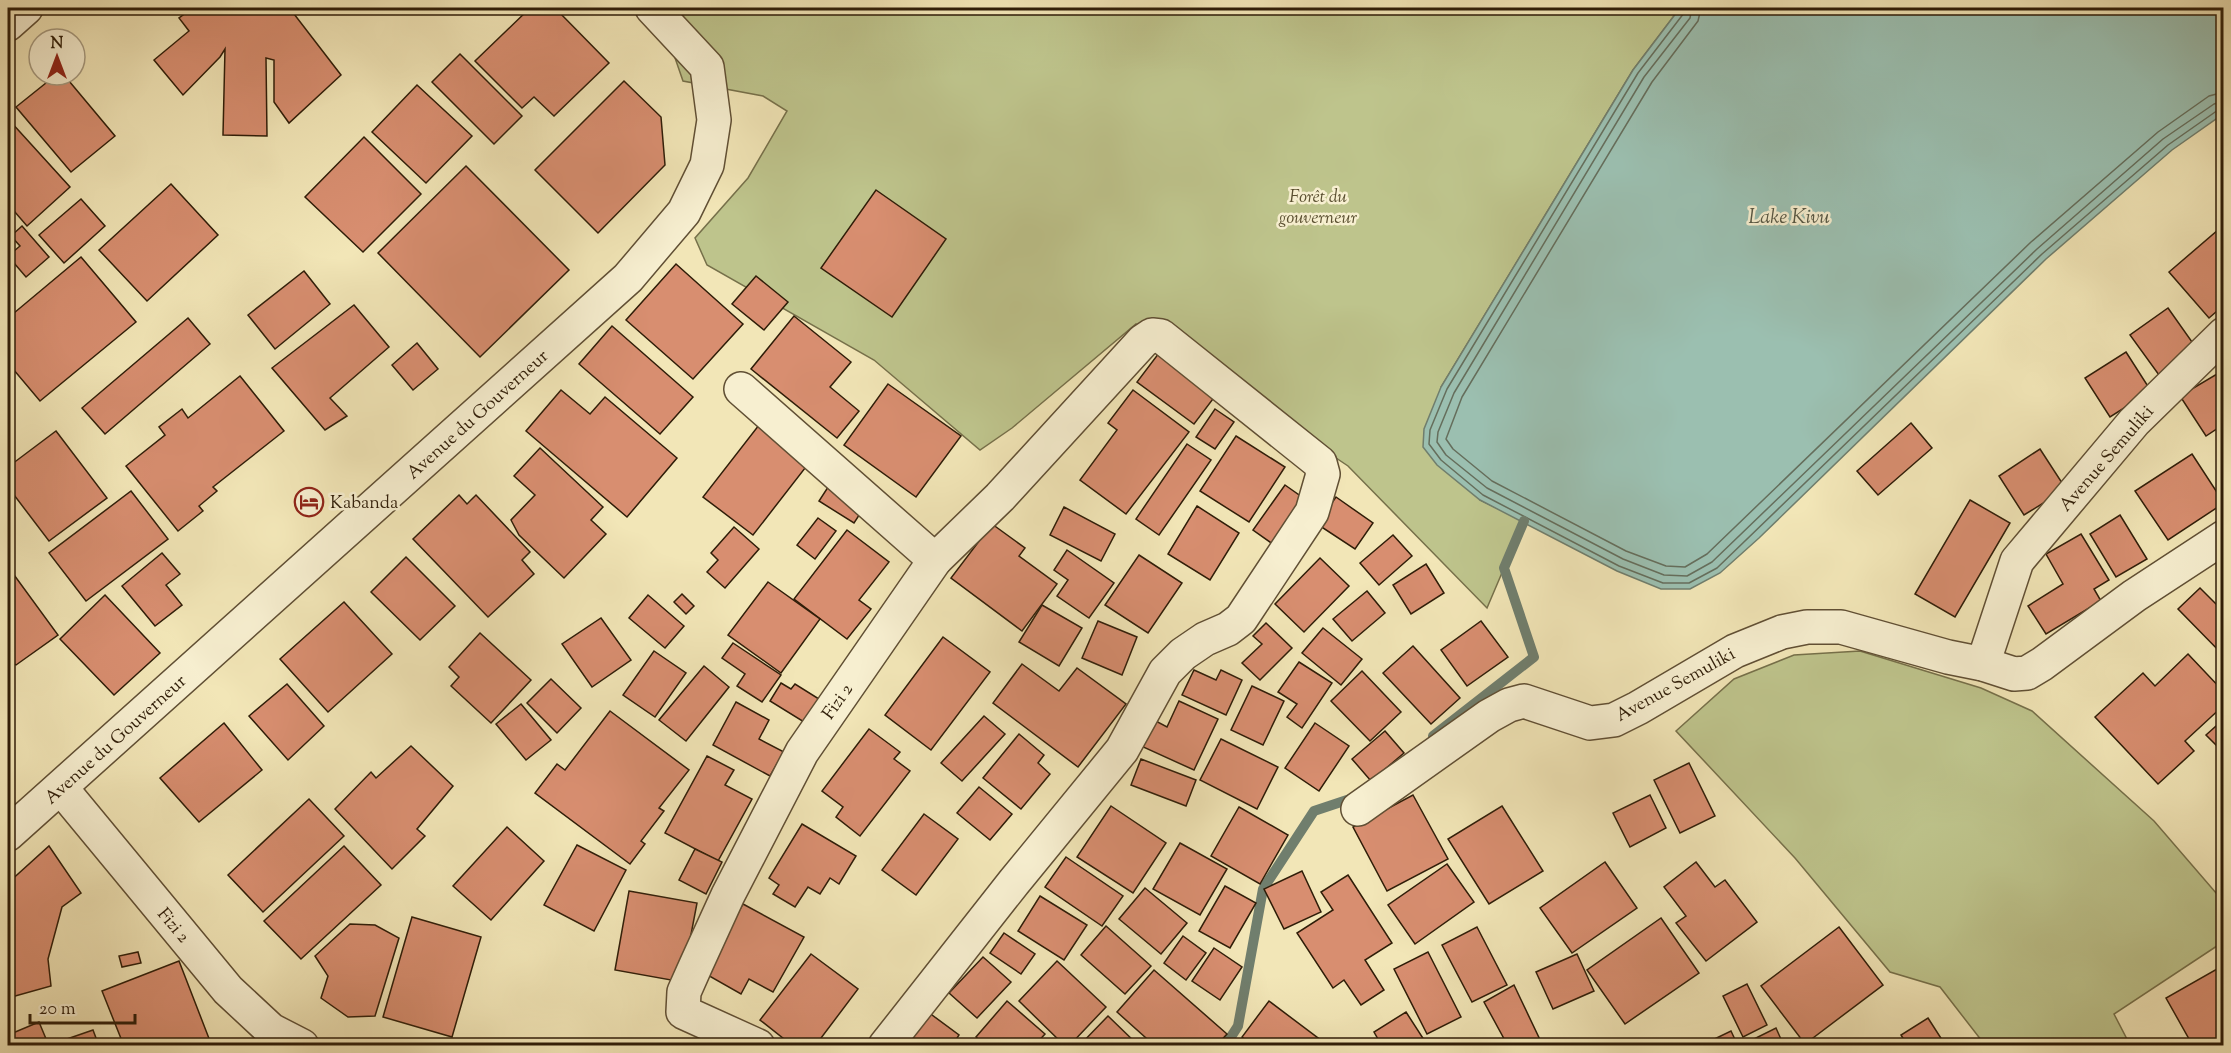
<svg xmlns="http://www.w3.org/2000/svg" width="2231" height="1053" font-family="'Sorts Mill Goudy',serif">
	<rect width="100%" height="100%" fill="#f2e6b7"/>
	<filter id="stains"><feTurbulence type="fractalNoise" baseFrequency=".00333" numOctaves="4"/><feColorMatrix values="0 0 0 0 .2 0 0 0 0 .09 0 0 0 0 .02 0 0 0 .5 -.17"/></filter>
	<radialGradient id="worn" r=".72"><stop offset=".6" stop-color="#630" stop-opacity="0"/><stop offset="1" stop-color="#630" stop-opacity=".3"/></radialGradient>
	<g fill="#bec48c" stroke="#76704a" stroke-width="1.5">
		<polygon points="652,8 1680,8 1633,70 1441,387 1480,500 1524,521 1487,608 1348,466 1136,324 1012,428 980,450 874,360 707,265 695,238 748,178 787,111 763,96 683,81 662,20"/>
		<polygon points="1860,651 1981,688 2032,711 2154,821 2223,901 2223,942 2114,1014 2130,1045 1985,1045 1940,987 1890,972 1795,858 1676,731 1734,679 1794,655"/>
	</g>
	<polygon fill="#9bbfb0" stroke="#707e6d" stroke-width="1.5" points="1680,8 2224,8 2223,114 2172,150 2046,259 1759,538 1720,573 1690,589 1661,589 1617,571 1480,500 1437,465 1423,447 1424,429 1441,387 1633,70"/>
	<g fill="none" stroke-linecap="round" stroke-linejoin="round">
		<g stroke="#656e5c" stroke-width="1.5">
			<polyline points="1685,8 1684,13 1638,73 1447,389 1430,430 1429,444 1441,460 1483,495 1619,566 1663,583 1689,583 1717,568 2042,254 2168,145 2218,110 2224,109"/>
			<polyline points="1692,8 1690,18 1644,77 1454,393 1438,432 1437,442 1446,455 1487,488 1623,559 1664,575 1687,576 1712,562 2037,249 2163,139 2214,104 2224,101"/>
			<polyline points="1701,8 1698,21 1652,82 1462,397 1446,439 1453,449 1492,481 1626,551 1666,566 1685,567 1707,554 2031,242 2158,132 2209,96 2224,92"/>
		</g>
		<g stroke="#707e6d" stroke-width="10">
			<polyline points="1433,736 1534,657 1504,568 1524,521"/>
			<polyline points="1225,1046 1238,1026 1263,889 1314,811 1356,797"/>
		</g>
	</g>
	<g fill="#d88e70" stroke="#2f1d08" stroke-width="1.5">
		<polygon points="193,8 219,8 222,12 291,10 341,75 289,123 274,102 274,60 266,58 267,136 223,135 225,49 220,57 183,95 154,60 189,31 179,18"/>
		<polygon points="530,8 555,8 609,63 554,116 534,97 522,108 475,61"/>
		<polygon points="460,54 522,116 494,144 432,82"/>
		<polygon points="56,75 64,75 115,136 71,172 16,107"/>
		<polygon points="624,81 661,117 665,165 598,233 535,170"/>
		<polygon points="417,85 472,136 426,183 372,132"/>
		<polygon points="10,121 70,187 27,226 8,204 8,123"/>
		<polygon points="364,137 421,194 363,252 305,197"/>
		<polygon points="466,166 569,270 480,357 378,253"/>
		<polygon points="171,184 218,235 147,301 99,250"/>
		<polygon points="876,190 946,239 892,317 821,268"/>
		<polygon points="81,199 105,226 64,263 39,235"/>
		<polygon points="22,226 49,257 26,277 8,256 20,246 11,236"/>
		<polygon points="2218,230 2224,235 2224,305 2209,318 2169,272"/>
		<polygon points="81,257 136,322 40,401 8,363 8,318"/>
		<polygon points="676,264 743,324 693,379 626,320"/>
		<polygon points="304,271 330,304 275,349 248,315"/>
		<polygon points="756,276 788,302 764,330 732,304"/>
		<polygon points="354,305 389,347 330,398 347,416 325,430 272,368"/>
		<polygon points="2168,308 2197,349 2159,375 2130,335"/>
		<polygon points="794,316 851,362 830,387 859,411 837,438 751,369"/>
		<polygon points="188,318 210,344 105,434 82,408"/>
		<polygon points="612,326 693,397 660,434 579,364"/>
		<polygon points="417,343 438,369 413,390 392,365"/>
		<polygon points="1162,349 1219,391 1194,424 1137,382"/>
		<polygon points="2126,352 2151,391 2110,417 2085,378"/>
		<polygon points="2222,371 2224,424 2206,436 2180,396"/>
		<polygon points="240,376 284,431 213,487 217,491 199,506 203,511 178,531 126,466 165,435 159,427 182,409 188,418"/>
		<polygon points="888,384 961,436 916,497 844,445"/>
		<polygon points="561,390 590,414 605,397 677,458 627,517 526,431"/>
		<polygon points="1133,390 1189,432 1126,514 1080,480 1117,430 1108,423"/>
		<polygon points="1215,409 1234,422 1215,449 1196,437"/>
		<polygon points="1911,423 1932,448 1878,495 1857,471"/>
		<polygon points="759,425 809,463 753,535 703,497"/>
		<polygon points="56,431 107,498 49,541 8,487 8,467"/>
		<polygon points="1236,436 1285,467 1249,522 1200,491"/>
		<polygon points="1187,444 1211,460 1159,535 1136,519"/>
		<polygon points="540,448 603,507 591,520 606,534 564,578 519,535 511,520 535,495 514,476"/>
		<polygon points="2040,449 2066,489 2024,515 1999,476"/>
		<polygon points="2192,454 2224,503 2168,540 2135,491"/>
		<polygon points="832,481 867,503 854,523 819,501"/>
		<polygon points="1285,485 1309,502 1277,547 1253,530"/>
		<polygon points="131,491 168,539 86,601 49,553"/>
		<polygon points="459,495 467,504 476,495 530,552 522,560 534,574 488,617 413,539"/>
		<polygon points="1336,497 1373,523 1355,549 1317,524"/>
		<polygon points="1970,500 2010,523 1955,617 1915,594"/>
		<polygon points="1197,506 1239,533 1210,580 1168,554"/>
		<polygon points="1064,507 1115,534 1101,561 1050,535"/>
		<polygon points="2120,515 2147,559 2116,577 2090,534"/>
		<polygon points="818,518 836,531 815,559 797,545"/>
		<polygon points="992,524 1025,548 1019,556 1057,584 1022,631 951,578"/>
		<polygon points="734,527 759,549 725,588 707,572 718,560 711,553"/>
		<polygon points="847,530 889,562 859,600 871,609 847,639 794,599"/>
		<polygon points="2081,534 2109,580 2094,589 2101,601 2046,634 2028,606 2063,584 2046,554"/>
		<polygon points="1393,535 1412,556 1379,585 1360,563"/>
		<polygon points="1067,550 1114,583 1089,618 1057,596 1068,580 1054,570"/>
		<polygon points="162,553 180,574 166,585 182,605 155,626 122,586"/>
		<polygon points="1139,555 1182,583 1148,633 1105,605"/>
		<polygon points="406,557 455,606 420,640 371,592"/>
		<polygon points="1320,558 1349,586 1304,632 1275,604"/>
		<polygon points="1426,564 1444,593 1411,614 1393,585"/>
		<polygon points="9,568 58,635 16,665 8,661"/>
		<polygon points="768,582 820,619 781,673 728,635"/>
		<polygon points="2200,588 2224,612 2224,656 2178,609"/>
		<polygon points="1367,591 1385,613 1352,641 1333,619"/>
		<polygon points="682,594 694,606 686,614 674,602"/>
		<polygon points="105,595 160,653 114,695 60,639"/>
		<polygon points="648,595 684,626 665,648 629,618"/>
		<polygon points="344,602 392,654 328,712 280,659"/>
		<polygon points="1042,605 1082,628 1059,666 1019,642"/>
		<polygon points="601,618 631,660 592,687 562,644"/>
		<polygon points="1098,621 1137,637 1122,675 1082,658"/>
		<polygon points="1481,621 1508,657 1467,686 1441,650"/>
		<polygon points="1266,623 1292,648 1260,680 1242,663 1262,644 1253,636"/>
		<polygon points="1323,628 1362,659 1341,685 1302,653"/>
		<polygon points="480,633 531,680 491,723 451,686 459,677 449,667"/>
		<polygon points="943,637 990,672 931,750 885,715"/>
		<polygon points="733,643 781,675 762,702 737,686 745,674 722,658"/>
		<polygon points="1413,646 1460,698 1431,724 1383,673"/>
		<polygon points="654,651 686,673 655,717 623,695"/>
		<polygon points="2188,654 2224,692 2224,705 2185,741 2194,751 2158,784 2095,717 2143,673 2155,686"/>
		<polygon points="1299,662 1332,683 1302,728 1287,717 1297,704 1278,692"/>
		<polygon points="1022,664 1059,691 1077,668 1126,704 1078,767 993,703"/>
		<polygon points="704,666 729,687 686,741 659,720"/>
		<polygon points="1194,670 1216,680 1221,670 1242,680 1226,715 1182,695"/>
		<polygon points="1362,671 1401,712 1370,741 1331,701"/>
		<polygon points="551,679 581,708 557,733 527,703"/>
		<polygon points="781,683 791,689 795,684 819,699 804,722 770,701"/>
		<polygon points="287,684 324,726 288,760 249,716"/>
		<polygon points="1252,686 1284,701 1263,745 1231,730"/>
		<polygon points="1179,701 1218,719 1194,770 1141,746 1154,720 1167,727"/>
		<polygon points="736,702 769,720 759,739 784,752 770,776 713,745"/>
		<polygon points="521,704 551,740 526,760 496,724"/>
		<polygon points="610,711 689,770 659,808 664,811 641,841 645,844 630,864 535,793 557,764 565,770"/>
		<polygon points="984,716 1005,734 962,781 941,763"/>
		<polygon points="2224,719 2224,753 2206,735"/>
		<polygon points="224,723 262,770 199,822 160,778"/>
		<polygon points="1315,723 1349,746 1319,791 1285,768"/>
		<polygon points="869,729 900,752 894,759 910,771 860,836 836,817 843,807 822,791"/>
		<polygon points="1385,731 1404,753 1371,781 1352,759"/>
		<polygon points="1019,734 1044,755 1038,763 1050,774 1021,809 983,778"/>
		<polygon points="1221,739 1278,767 1257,809 1200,780"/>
		<polygon points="411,746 453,786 417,829 425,836 392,869 335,809 371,772 376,778"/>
		<polygon points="707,756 734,770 725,785 752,799 718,861 665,833"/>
		<polygon points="1141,759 1196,780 1186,806 1131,785"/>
		<polygon points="1689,763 1715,816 1680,833 1654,780"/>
		<polygon points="979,787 1012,814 990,840 957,813"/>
		<polygon points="1413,795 1448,859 1387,891 1353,827"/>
		<polygon points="1650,795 1666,828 1630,847 1613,813"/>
		<polygon points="309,799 344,836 263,912 228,875"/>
		<polygon points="1111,806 1166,843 1133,893 1077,857"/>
		<polygon points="1502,806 1543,871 1489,904 1448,839"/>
		<polygon points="1239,807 1288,835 1260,884 1211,856"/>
		<polygon points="924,814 958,839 916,895 882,870"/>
		<polygon points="802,824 856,856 839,884 830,878 820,894 808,887 795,907 773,894 779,885 769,878"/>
		<polygon points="507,827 544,861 491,920 453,886"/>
		<polygon points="1180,843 1227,869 1200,915 1153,889"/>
		<polygon points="577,845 626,870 594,931 544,905"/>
		<polygon points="49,846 81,893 62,907 48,959 51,986 8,998 8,883"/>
		<polygon points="344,846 381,885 301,959 264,921"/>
		<polygon points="695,849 722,862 706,894 679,880"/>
		<polygon points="1066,857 1123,896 1102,926 1045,887"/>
		<polygon points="1605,862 1637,908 1572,953 1540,908"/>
		<polygon points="1696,862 1715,887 1725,880 1757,922 1706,961 1676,923 1686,916 1664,887"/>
		<polygon points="1447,864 1474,902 1415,944 1388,905"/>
		<polygon points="1302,871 1321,912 1284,929 1264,889"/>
		<polygon points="1348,875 1392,943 1365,960 1384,990 1361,1005 1344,980 1333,988 1297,933 1333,910 1321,892"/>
		<polygon points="1225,886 1256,903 1230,948 1199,931"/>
		<polygon points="1145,888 1187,923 1161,954 1119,919"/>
		<polygon points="629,891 697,903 682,982 615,970"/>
		<polygon points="1040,896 1087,925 1064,960 1018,931"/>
		<polygon points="743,904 804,937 773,992 749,979 741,994 704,973"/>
		<polygon points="412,917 481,937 452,1037 383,1017"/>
		<polygon points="1661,918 1699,973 1625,1024 1587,970"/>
		<polygon points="350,924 375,925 399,938 375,1016 348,1017 321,998 328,976 315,956"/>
		<polygon points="1106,926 1151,966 1125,994 1081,955"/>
		<polygon points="1477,927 1507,985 1472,1002 1442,945"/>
		<polygon points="1839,927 1883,985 1805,1044 1761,986"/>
		<polygon points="1004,933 1035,954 1021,974 990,953"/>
		<polygon points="1183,936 1206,953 1186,980 1164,963"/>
		<polygon points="1214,948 1242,967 1220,1000 1192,981"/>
		<polygon points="138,952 141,963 122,967 119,956"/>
		<polygon points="1428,952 1461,1017 1427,1034 1394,969"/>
		<polygon points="811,954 858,989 815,1046 793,1046 760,1020"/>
		<polygon points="1577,954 1594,991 1553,1009 1536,972"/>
		<polygon points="983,957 1011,982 977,1018 949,993"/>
		<polygon points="179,961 210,1041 197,1046 124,1046 102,991"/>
		<polygon points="1057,961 1106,1007 1069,1046 1065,1046 1019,1001"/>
		<polygon points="2224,965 2224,1046 2193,1046 2166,998"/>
		<polygon points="1154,970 1227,1034 1216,1046 1155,1046 1117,1012"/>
		<polygon points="1747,984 1767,1025 1743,1037 1723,996"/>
		<polygon points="1514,985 1543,1046 1508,1046 1484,1002"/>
		<polygon points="1007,1001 1045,1034 1034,1046 986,1046 976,1037"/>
		<polygon points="1269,1001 1322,1041 1318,1046 1253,1046 1242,1037"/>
		<polygon points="928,1012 959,1035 952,1046 915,1046 907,1039"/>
		<polygon points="1406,1012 1428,1046 1382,1046 1374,1032"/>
		<polygon points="1108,1016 1139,1046 1079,1046"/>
		<polygon points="1928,1018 1946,1046 1906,1046 1907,1045 1901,1035"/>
		<polygon points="39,1022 49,1046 8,1046 8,1035"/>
		<polygon points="1776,1028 1784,1046 1749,1046 1748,1042"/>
		<polygon points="93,1030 99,1046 66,1046 64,1040"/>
		<polygon points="1731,1031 1738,1046 1700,1046"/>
		<polygon points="738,1040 738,1046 666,1046 666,1041"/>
	</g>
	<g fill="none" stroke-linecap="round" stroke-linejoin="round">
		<g stroke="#604f34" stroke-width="36">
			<g id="street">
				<polyline points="8,24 26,8"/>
				<polyline points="741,389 935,560 802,752 728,895 696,965 684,992 683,1012 758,1046"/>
				<polyline points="1983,664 2017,561 2134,422 2224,334"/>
				<polyline points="61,788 228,990 271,1030 302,1046"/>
				<polyline points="1358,809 1489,716 1509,705 1524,701 1590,723 1614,720 1638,708 1735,651 1782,632 1807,627 1841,627 1948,657 1983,664 2014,674 2027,673 2042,664 2134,596 2224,537"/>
				<polyline points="8,834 628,278 684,212 707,165 714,120 707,67 652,8"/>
				<polyline points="885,1046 1014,882 1122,750 1165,672 1183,654 1205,639 1228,629 1241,619 1312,512 1323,474 1320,463 1161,336 1152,335 1143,341 1000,497 935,560"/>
			</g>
		</g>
		<use href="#street" stroke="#f7efd0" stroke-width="33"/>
	</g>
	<defs>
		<g id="hotel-ring" transform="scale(1.5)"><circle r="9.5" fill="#f7efd0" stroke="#8f2418" stroke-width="1.5"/><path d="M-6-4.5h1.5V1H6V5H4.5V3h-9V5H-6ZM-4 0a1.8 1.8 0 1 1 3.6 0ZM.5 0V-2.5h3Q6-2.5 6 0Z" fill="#8f2418"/></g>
	</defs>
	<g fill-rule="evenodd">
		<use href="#hotel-ring" x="309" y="502"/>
	</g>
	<g text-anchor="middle" stroke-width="5" stroke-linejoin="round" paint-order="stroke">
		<g font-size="18" font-style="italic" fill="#5a4f30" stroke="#f7efd0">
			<text x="1318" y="202">Forêt du<tspan x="1318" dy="21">gouverneur</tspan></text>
		</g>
		<g font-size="18" fill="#2f1d08" stroke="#f7efd0">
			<text transform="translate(477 414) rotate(-42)" y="6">Avenue du Gouverneur</text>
			<text transform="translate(2106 458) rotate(-49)" y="6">Avenue Semuliki</text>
			<text transform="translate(1675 684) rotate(-29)" y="6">Avenue Semuliki</text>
			<text transform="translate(837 701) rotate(-55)" y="6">Fizi 2</text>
			<text transform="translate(115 739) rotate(-42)" y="6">Avenue du Gouverneur</text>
			<text transform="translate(174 925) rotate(50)" y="6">Fizi 2</text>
		</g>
		<g font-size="18" fill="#2f1d08" stroke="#f7efd0" text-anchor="start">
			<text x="330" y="508">Kabanda</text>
		</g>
		<g font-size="20" font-style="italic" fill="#555643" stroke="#f7efd0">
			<text x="1789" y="223">Lake Kivu</text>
		</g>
	</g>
	<rect width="2231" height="1053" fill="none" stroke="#f2e6b7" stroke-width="30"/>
	<rect x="9" y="9" width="2213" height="1035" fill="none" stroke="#2f1d08" stroke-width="3"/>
	<rect x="15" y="15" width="2201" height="1023" fill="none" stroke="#2f1d08" stroke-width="1.5"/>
	<g transform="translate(57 57)"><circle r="28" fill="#f7efd0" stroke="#a79b80" stroke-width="1.5"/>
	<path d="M0-4.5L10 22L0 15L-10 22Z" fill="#8f2418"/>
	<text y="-9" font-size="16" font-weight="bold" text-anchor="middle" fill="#2f1d08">N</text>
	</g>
	<path d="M30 1014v9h105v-9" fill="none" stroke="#2f1d08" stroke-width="3"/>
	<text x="39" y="1014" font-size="18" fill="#2f1d08" stroke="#f7efd0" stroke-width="4.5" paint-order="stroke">20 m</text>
	<rect width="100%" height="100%" filter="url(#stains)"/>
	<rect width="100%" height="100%" fill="url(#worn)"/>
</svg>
